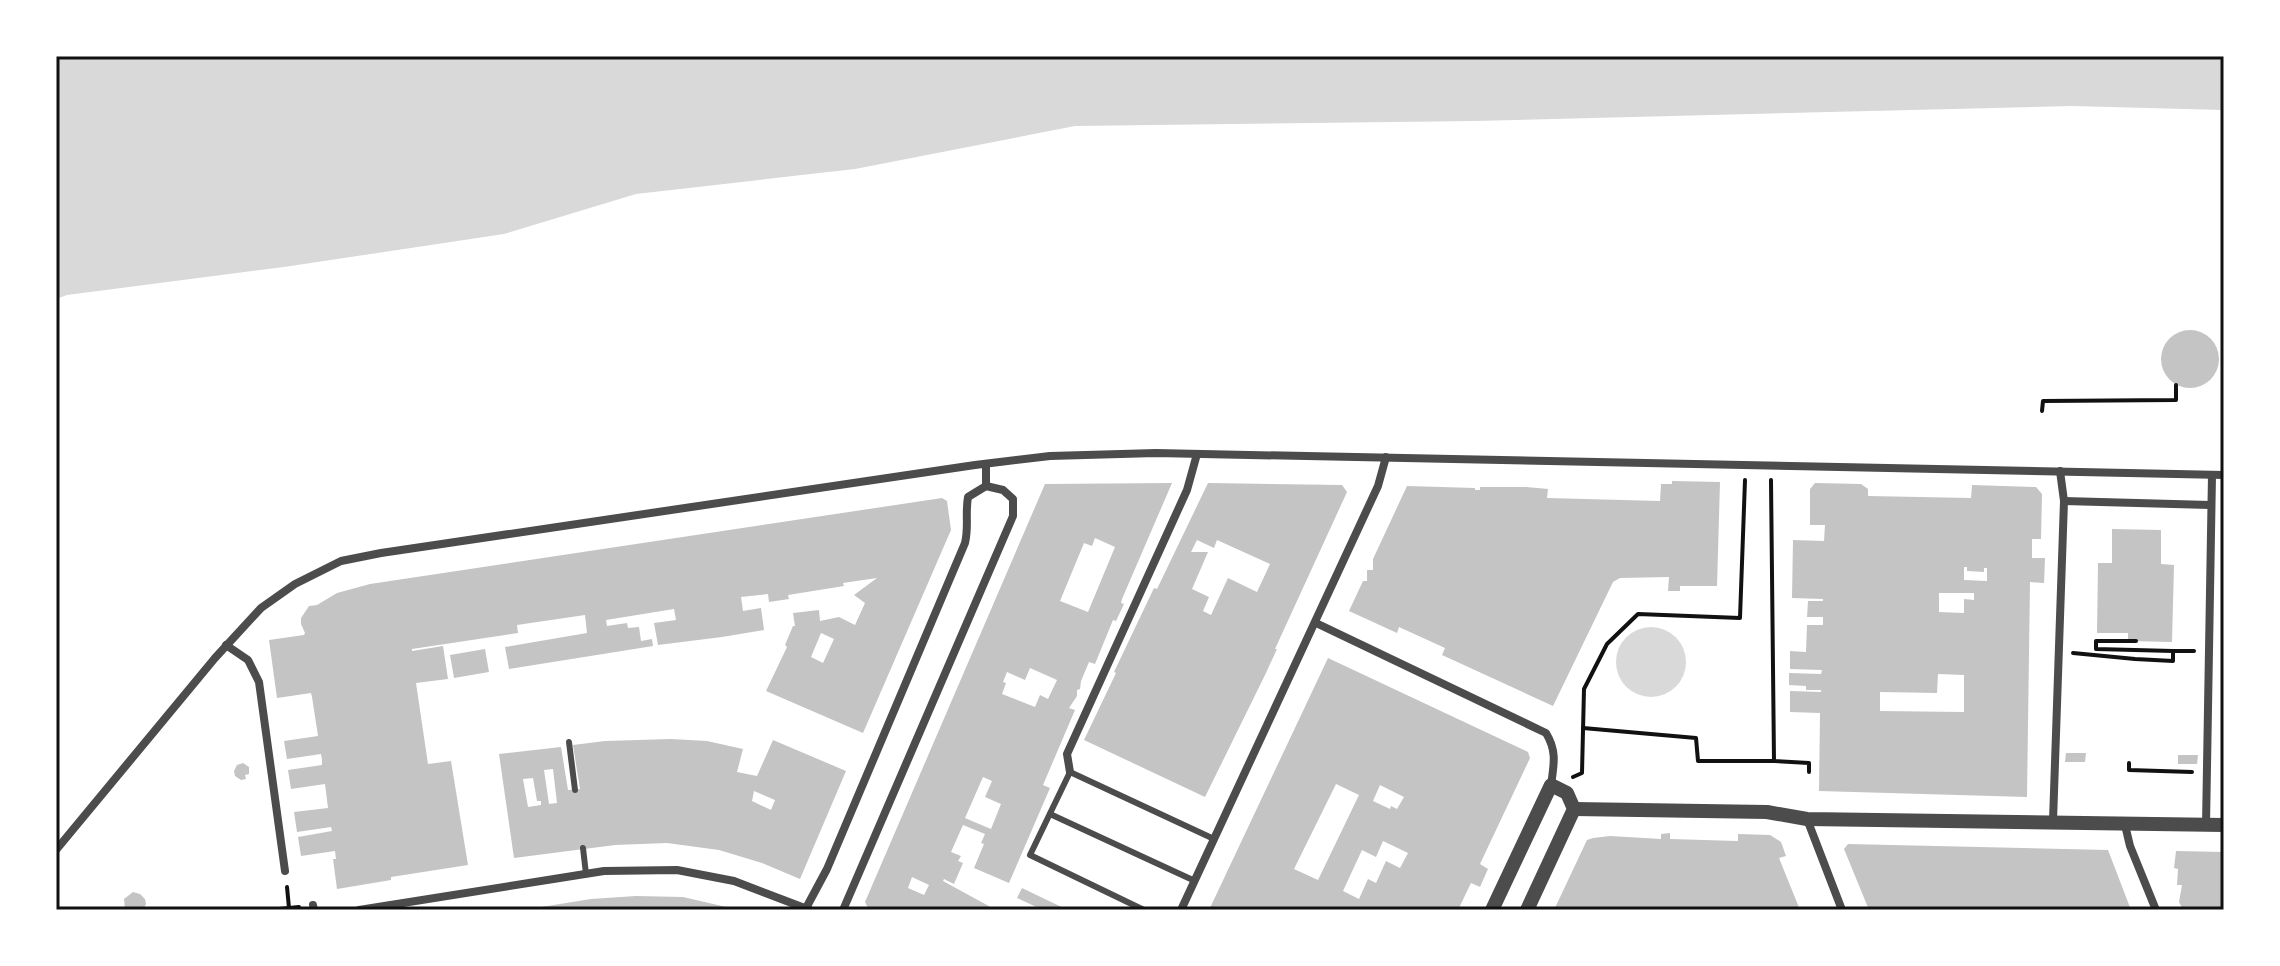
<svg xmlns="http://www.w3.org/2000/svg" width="2280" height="966" font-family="'Libre Baskerville',serif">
	<rect width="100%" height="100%" fill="#fff"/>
	<g fill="#d9d9d9">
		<polygon points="56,56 2224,56 2224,110 2071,106 1475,121 1075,126 855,169 636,194 504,234 284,267 67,295 56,299"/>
		<circle cx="1651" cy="662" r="35"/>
	</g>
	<g fill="#c4c4c4" fill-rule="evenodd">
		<circle cx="2190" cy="359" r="29"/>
		<polygon points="1672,481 1720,482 1717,586 1680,586 1680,591 1668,591 1669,577 1620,578 1613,582 1553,706 1442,655 1445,648 1399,627 1397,633 1349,611 1363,581 1367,581 1367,570 1373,570 1373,559 1407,486 1475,488 1475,490 1480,490 1480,487 1526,487 1548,489 1547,498 1660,501 1661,484 1672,484"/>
		<path d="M 1172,483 L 1122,599 L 1121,603 L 1124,604 L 1116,621 L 1113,620 L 1095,664 L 1089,662 L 1081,681 L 1080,689 L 1077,690 L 1077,696 L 1069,708 L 1075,710 L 1043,785 L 1050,788 L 1009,883 L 974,868 L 984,844 L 981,843 L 985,834 L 963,825 L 951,852 L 961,856 L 958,861 L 963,863 L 954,884 L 944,879 L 943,881 L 996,910 L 871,910 L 868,908 L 865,902 L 1045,484 ZM 1095,538 L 1115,547 L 1088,612 L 1060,601 L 1084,543 L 1092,546 ZM 1030,668 L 1057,680 L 1048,699 L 1040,695 L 1035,707 L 1002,694 L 1006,683 L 1003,682 L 1007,672 L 1025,680 ZM 983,777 L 992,781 L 985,797 L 1001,804 L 991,829 L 965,818 ZM 912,877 L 929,885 L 924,895 L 908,888 Z"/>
		<path d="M 1208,483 L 1342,485 L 1347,492 L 1275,649 L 1277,649 L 1265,675 L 1205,797 L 1084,740 L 1116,673 L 1114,672 L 1154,588 L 1157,589 ZM 1197,540 L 1214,548 L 1217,540 L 1270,564 L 1257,592 L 1228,578 L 1211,615 L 1203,611 L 1209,597 L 1192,589 L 1208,552 L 1191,552 Z"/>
		<path d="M 1815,483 L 1861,484 L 1868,489 L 1868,496 L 1971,498 L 1972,485 L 2036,487 L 2042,494 L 2041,539 L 2032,539 L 2032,558 L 2045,558 L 2044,583 L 2030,582 L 2027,797 L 1819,791 L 1820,713 L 1790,712 L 1790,691 L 1821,692 L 1821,690 L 1806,690 L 1806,686 L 1789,685 L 1789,673 L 1821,674 L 1822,670 L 1790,669 L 1790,651 L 1806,652 L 1807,625 L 1823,625 L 1823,617 L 1807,617 L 1808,601 L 1823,601 L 1823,599 L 1792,598 L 1793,540 L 1824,541 L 1825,525 L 1810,525 L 1810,489 ZM 1964,567 L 1967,567 L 1967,571 L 1984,572 L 1984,568 L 1987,568 L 1987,581 L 1964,580 ZM 1939,593 L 1974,593 L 1974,600 L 1964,599 L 1964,613 L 1939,612 ZM 1938,674 L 1964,675 L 1964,712 L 1880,711 L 1880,692 L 1937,693 Z"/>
		<path d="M 942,498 L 947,501 L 951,530 L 863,733 L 766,691 L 787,647 L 785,645 L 793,626 L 795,626 L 793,613 L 819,610 L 820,621 L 839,617 L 855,625 L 865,603 L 854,595 L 877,578 L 843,583 L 844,586 L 788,595 L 789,599 L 769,602 L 768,594 L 741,597 L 743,611 L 761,608 L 764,630 L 722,637 L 658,645 L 654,623 L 676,620 L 674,609 L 606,620 L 607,626 L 627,623 L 628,628 L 639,627 L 641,641 L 652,639 L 653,646 L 509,669 L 505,647 L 587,633 L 585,615 L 517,625 L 518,633 L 412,649 L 412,651 L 443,646 L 448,679 L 416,683 L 428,764 L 451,761 L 468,865 L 391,877 L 391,880 L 337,889 L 333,859 L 336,859 L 335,851 L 301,856 L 298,837 L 332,831 L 331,827 L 297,832 L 294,812 L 328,808 L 325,784 L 291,789 L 288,770 L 322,765 L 322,760 L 321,754 L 287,759 L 284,741 L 318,736 L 312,697 L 311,693 L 277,698 L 269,640 L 304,635 L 305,633 L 301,624 L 301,618 L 309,606 L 317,605 L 337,593 L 370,584 ZM 821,633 L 834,639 L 823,663 L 811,657 Z"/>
		<polygon points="2112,529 2161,530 2161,564 2174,565 2172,642 2128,641 2128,633 2097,633 2098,563 2112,563"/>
		<polygon points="485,649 489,672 454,678 450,655"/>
		<path d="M 1328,658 L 1528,752 L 1530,758 L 1480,864 L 1488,869 L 1480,887 L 1471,883 L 1458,910 L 1209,910 ZM 1336,784 L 1359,795 L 1318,880 L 1294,869 ZM 1380,785 L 1404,797 L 1397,809 L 1391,806 L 1390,809 L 1373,801 ZM 1383,841 L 1408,853 L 1400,868 L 1386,861 L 1376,883 L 1368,879 L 1359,899 L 1343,891 L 1362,850 L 1376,857 Z"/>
		<path d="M 671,739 L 707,741 L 743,749 L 737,772 L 757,776 L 773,740 L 846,771 L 800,879 L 762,863 L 719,850 L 667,843 L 615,845 L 514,858 L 499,754 L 561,747 L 568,790 L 580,789 L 573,745 L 605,741 ZM 553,769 L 557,803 L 549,804 L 544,770 ZM 533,778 L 537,801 L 541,801 L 541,805 L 528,807 L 523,779 ZM 754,791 L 775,800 L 771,810 L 752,801 Z"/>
		<polygon points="2066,753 2086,753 2085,762 2065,762"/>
		<polygon points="2178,755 2198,755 2197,764 2178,764"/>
		<polygon points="243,763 249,767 249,774 245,775 246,779 241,780 235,776 234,771 237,765"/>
		<polygon points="1670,833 1670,839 1738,841 1738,834 1770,835 1781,842 1786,856 1779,858 1800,910 1669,910 1669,907 1652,907 1652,910 1554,910 1587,840 1593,838 1610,836 1661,839 1661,834"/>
		<polygon points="1848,844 2108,850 2131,910 1869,910 1844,849"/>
		<polygon points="2176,851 2224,852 2224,910 2183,910 2179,902 2182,885 2177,885 2178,869 2174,868"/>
		<polygon points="1022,888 1049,901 1068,910 1043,910 1017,898"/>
		<polygon points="133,892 140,894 145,899 146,904 143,910 125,910 124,899"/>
		<polygon points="636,896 683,897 735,909 535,910 535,908 591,899"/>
	</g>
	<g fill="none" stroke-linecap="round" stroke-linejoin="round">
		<g stroke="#111" stroke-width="4">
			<polyline points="2042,411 2043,401 2176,400 2176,385"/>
			<polyline points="1771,480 1774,761 1809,763 1809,772"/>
			<polyline points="2173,651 2194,651"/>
			<polyline points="2073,653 2135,659 2173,661 2173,651 2096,649 2096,641 2136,641"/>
			<polyline points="1583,728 1696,738 1698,761 1774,761"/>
			<polyline points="2129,763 2129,770 2192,772"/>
			<polyline points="1573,777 1582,773 1584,689 1607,644 1638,614 1740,618 1745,480"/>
			<polyline points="287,887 289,908"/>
			<polyline points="270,910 299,907"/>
		</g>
		<g stroke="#4c4c4c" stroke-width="6">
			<polyline points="569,742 575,790"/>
			<polyline points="1050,814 1195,881"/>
			<polyline points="583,848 586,874"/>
			<polyline points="1144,910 1030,855 1070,772 1214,839"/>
		</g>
		<g stroke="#4c4c4c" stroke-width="8">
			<polyline points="2064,501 2210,505"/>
			<path d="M 1316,623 L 1546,733 C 1557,751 1554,764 1551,785"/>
			<polyline points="226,645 248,660 259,682 285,871"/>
			<polyline points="1070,772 1067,754 1187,490 1197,454"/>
			<polyline points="1807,819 1842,910"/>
			<polyline points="2053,821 2064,501 2060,471"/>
			<polyline points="2125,825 2130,846 2156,910"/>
			<polyline points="2206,825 2212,475"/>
			<polyline points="56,850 215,658 261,608 295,584 341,561 381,553 975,465 1050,456 1156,453 2224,475"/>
			<polyline points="313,905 314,910"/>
			<polyline points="359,910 604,871 677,870 734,881 810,910"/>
			<path d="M 805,910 L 827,869 L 965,543 C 969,527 965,513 968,497 L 986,486"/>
			<polyline points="843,910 1013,516 1013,499 1003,490 986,486 986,464"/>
			<polyline points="1181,910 1378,486 1386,457"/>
		</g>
		<g stroke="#4c4c4c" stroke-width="14">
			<polyline points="1574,809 1767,812 1807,819 2224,825"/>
			<polyline points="1492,910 1551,785 1567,793 1574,809 1527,910"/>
		</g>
	</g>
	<rect width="2280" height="966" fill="none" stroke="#ffffff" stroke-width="116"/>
	<rect x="58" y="58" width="2164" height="850" fill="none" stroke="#111" stroke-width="3"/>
</svg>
